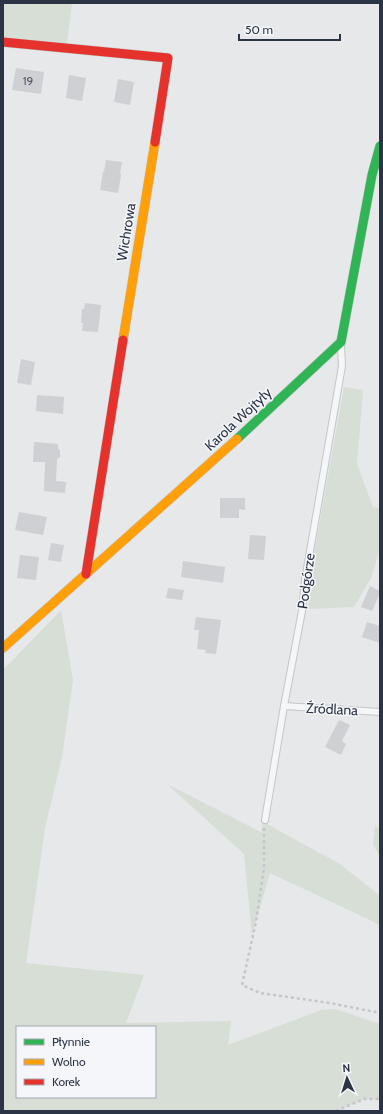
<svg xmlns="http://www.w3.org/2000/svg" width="383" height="1114" font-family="Cabin,sans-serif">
	<rect width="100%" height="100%" fill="#e6e8ea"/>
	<g fill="#d6ded6" fill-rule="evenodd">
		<polygon points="3,3 72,3 67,43 3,37"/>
		<polygon points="344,387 363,390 357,464 373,507 380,508 380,548 371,578 354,607 308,609 315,548"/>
		<path d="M 61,610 L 73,680 L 62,757 L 45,828 L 26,963 L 144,975 L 126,1023 L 231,1021 L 228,1045 L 321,1010 L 335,1009 L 380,1024 L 380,1099 L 364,1099 L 336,1111 L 3,1111 L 3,669 L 9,664 ZM 17,1027 L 155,1027 L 155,1097 L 17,1097 Z"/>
		<polygon points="167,784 261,832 263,822 340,864 379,895 380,895 380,926 372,921 270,873 252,935 244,854"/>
		<polygon points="375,826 380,829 380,856 373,845"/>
	</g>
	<g fill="#ced0d3">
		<polygon points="16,68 44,72 41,94 12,90"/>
		<polygon points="69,75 86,78 82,101 66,98"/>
		<polygon points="118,79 134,82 130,105 114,102"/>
		<polygon points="106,160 122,162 120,174 121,175 118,193 100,190 103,172 104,172"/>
		<polygon points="85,303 101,305 98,332 82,331 83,323 81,323 82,309 84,309"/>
		<polygon points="21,359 35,362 31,385 17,383"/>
		<polygon points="37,395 64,397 63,414 36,411"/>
		<polygon points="34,442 58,444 58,449 60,450 60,457 57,459 56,481 66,482 65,493 44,491 45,462 33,462"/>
		<polygon points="220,498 245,498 245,510 239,509 239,518 220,518"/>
		<polygon points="19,512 47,517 43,535 15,530"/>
		<polygon points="250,535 266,536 264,560 248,559"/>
		<polygon points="51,543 64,545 61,562 48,560"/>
		<polygon points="20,555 39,557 36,580 17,578"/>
		<polygon points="183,561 225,567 223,583 181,577"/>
		<polygon points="370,586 380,591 380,593 372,611 361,607"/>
		<polygon points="168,588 184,590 182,600 166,598"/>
		<polygon points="196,617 221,620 216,654 205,653 206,650 197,649 199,630 194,630"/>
		<polygon points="367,622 380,626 380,643 362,637"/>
		<polygon points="339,720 350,725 342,741 346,744 341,755 325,747"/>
	</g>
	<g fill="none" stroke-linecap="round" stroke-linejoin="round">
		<g stroke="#c4c6c8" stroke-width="8">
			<g id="lane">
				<polyline points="284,706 380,712"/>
				<polyline points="265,820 284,706 302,611 305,580 342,366 341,346"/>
			</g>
		</g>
		<g stroke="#c4c6c8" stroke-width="10">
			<polyline id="fast" points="237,439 341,342 372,175 380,146"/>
		</g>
		<g stroke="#c4c6c8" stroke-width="10">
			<g id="slow">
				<polyline points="123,340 155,142"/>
				<polyline points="3,648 237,439"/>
			</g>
		</g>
		<g stroke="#c4c6c8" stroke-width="10">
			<g id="jam">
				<polyline points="3,42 168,58 155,142"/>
				<polyline points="86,574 123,340"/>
			</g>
		</g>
		<g stroke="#c5c6ca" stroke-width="2.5" stroke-dasharray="3 3" stroke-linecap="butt">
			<polyline points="264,828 264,867 256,922 242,985 260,993 330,1003 380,1013"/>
			<polyline points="336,1111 364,1099 380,1099"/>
		</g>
		<use href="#lane" stroke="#f5f6f7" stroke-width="6"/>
		<use href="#fast" stroke="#30b455" stroke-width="9"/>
		<use href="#slow" stroke="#ff9f0a" stroke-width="9"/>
		<use href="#jam" stroke="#e5322d" stroke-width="9"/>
	</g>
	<g text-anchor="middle" stroke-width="3" stroke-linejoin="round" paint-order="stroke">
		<g font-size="12" fill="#545c69">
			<text x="28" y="85">19</text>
		</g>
		<g font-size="14" fill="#2b3445" stroke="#f4f6f9">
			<text transform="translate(126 232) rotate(-81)" y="5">Wichrowa</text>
			<text transform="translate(238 419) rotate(-43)" y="5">Karola Wojtyły</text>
			<text transform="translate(306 581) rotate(-82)" y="5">Podgórze</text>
			<text transform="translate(332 709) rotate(3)" y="5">Źródlana</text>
		</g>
	</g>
	<rect width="383" height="1114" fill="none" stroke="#2b3445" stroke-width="8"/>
	<rect x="16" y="1026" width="140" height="72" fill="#f4f6f9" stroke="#a4a8b1"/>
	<rect x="24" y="1039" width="20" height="6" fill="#30b455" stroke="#a4a8b1"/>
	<text x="52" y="1046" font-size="12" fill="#2b3445">Płynnie</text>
	<rect x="24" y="1059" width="20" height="6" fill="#ff9f0a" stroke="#a4a8b1"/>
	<text x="52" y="1066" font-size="12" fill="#2b3445">Wolno</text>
	<rect x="24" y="1079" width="20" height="6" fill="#e5322d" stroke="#a4a8b1"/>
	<text x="52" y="1086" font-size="12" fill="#2b3445">Korek</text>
	<g transform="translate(347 1078) rotate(356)" stroke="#f4f6f9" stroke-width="3" paint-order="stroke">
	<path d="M0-3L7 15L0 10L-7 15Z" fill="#2b3445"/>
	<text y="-6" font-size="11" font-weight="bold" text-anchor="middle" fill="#2b3445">N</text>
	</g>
	<path d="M239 34v6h101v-6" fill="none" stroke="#2b3445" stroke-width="2"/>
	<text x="245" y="34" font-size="12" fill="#2b3445" stroke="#f4f6f9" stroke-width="3" paint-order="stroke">50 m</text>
</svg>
